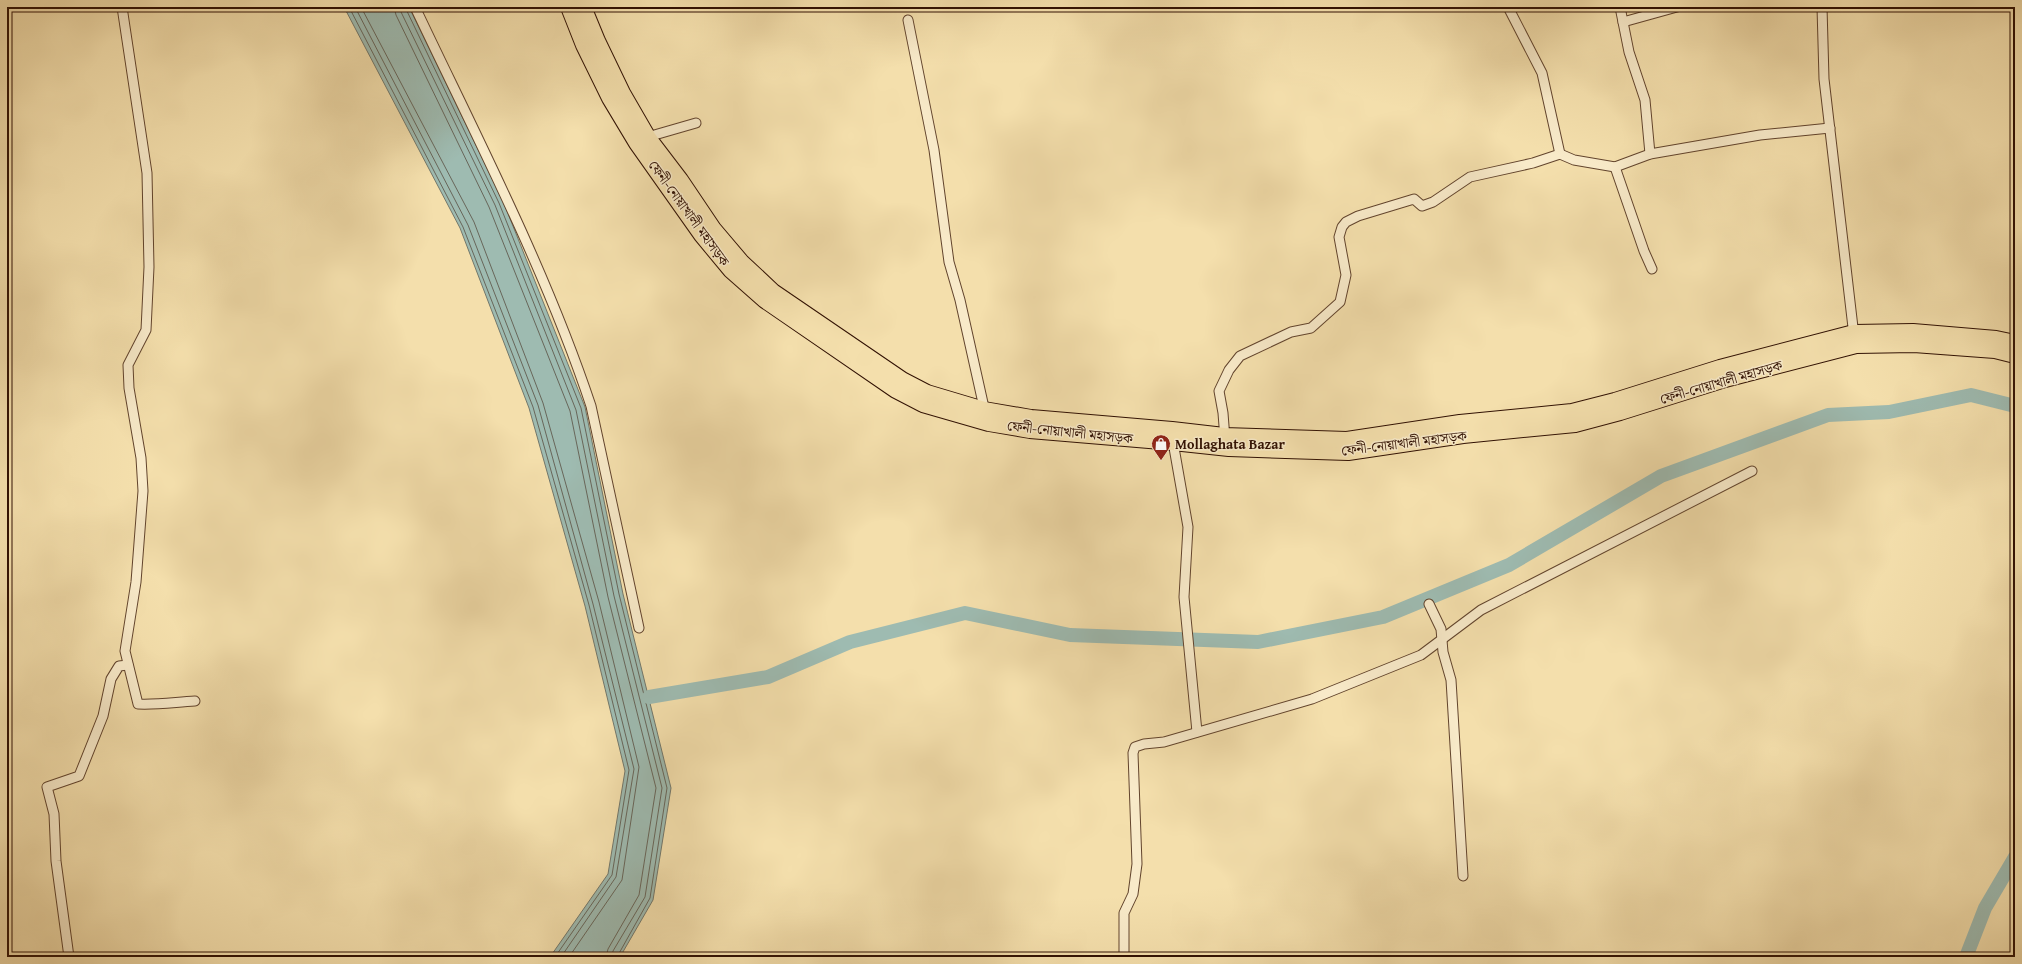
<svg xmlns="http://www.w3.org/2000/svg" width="2022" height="964" font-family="'Gentium Book Plus','Noto Serif Bengali',serif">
	<rect width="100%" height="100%" fill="#f4dfac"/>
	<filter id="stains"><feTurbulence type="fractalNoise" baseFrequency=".005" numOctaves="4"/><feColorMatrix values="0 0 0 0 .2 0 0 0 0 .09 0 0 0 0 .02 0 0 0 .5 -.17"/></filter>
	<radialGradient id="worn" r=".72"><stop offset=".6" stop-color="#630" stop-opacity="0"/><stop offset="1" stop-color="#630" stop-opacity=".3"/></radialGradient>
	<polygon fill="#9ebbb1" stroke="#72776b" points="344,7 409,7 503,201 585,407 623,594 671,788 653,900 620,957 550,957 608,874 625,771 585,606 529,408 460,228"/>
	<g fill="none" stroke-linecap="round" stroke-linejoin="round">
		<g stroke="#68665a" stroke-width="1">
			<polyline points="349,7 463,227 533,407 589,605 629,770 612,875 555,957"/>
			<polyline points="355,7 468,225 538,405 593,604 634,769 616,877 561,957"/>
			<polyline points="361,7 474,222 543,403 599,602 639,767 622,880 569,957"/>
			<polyline points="394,7 396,15 489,207 570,411 608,597 656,788 639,895 608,949 606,957"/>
			<polyline points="400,7 401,12 495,205 576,410 614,596 662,788 645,897 613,951 612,957"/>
			<polyline points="405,7 499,203 581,408 619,594 667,788 650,898 617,957"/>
		</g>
		<g stroke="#9ebbb1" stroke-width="14">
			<polyline points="649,697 768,677 850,642 965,613 1070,635 1258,642 1383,617 1509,565 1661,476 1828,415 1889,412 1971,395 2015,406"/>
			<polyline points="1966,957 1985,908 2015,857"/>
		</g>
		<g stroke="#62442d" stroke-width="11">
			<g id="street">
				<path d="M 122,7 L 147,173 L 149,267 L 146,330 L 128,365 L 129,388 L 141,458 L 143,491 L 136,582 L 125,651 L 138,704 C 157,705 176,702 195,701"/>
				<path d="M 415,7 C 477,138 545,268 591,406 L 639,628"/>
				<polyline points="1508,7 1542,73 1560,154"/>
				<polyline points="1620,7 1629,52 1645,100 1650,154"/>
				<polyline points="1822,7 1824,79 1854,336"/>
				<polyline points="908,20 934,150 949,262 960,300 985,412"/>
				<polyline points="1623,22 1677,7"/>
				<polyline points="644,138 696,123"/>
				<polyline points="1615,167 1644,251 1652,269"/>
				<polyline points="1225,439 1223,413 1219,391 1229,370 1240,356 1291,332 1311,328 1340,302 1346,275 1339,237 1342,227 1346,222 1358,216 1414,199 1422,206 1433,202 1470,177 1533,163 1560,154 1574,160 1615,167 1650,154 1760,135 1830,128"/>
				<polyline points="1173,442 1188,527 1184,597 1197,732"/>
				<polyline points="1429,604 1441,629 1443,652 1451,680 1463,876"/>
				<polyline points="69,957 56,861 54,814 47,787 79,776 103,716 111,679 119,666 128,665"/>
				<polyline points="1124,957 1124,913 1133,894 1137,864 1133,753 1135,747 1144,744 1164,742 1312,699 1421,655 1481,610 1752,471"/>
			</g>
		</g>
		<g stroke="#311103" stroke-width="18">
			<g id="highway">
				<polyline points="569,7 584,45 610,98 637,143 702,235 731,270 765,300 896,390 923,404 989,423 1030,430 1173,442 1229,448 1348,452 1463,435 1575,424 1620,412 1725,379 1856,345 1914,344 1995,350 2015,355"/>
				<polyline points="583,7 597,41 622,93 648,138 680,180 713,229 741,262 773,292 902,380 927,393 984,410 1031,418 1172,430 1224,436 1347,440 1460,423 1572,412 1615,401 1720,368 1854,333 1913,332 1996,339 2015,343"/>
			</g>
		</g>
		<use href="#street" stroke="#f8eac9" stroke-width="9"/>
		<use href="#highway" stroke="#f4dfac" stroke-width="16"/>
	</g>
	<defs>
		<g id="shop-pin" transform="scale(1)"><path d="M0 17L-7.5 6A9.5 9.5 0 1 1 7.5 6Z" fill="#8f2418" stroke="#f8eac9"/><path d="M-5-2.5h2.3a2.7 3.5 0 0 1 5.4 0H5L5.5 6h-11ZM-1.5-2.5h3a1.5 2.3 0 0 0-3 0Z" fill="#fff"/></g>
	</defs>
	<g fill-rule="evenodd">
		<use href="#shop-pin" x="1161" y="444"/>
	</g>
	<g text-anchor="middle" stroke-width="3" stroke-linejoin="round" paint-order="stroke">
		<g font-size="14" fill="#311103" stroke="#f8eac9">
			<text transform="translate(689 213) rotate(54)" y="5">ফেনী-নোয়াখালী মহাসড়ক</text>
			<text transform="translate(1721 382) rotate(-16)" y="5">ফেনী-নোয়াখালী মহাসড়ক</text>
			<text transform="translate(1070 432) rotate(6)" y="5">ফেনী-নোয়াখালী মহাসড়ক</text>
			<text transform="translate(1404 443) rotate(-7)" y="5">ফেনী-নোয়াখালী মহাসড়ক</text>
		</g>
		<g font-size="14" font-weight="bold" fill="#311103" stroke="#f8eac9" text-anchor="start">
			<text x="1175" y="449">Mollaghata Bazar</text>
		</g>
	</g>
	<rect width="2022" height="964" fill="none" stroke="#f4dfac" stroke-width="24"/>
	<rect x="8" y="8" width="2006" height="948" fill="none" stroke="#311103" stroke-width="2"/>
	<rect x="12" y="12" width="1998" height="940" fill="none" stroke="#311103"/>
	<rect width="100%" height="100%" filter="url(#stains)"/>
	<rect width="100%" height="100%" fill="url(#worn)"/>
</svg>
